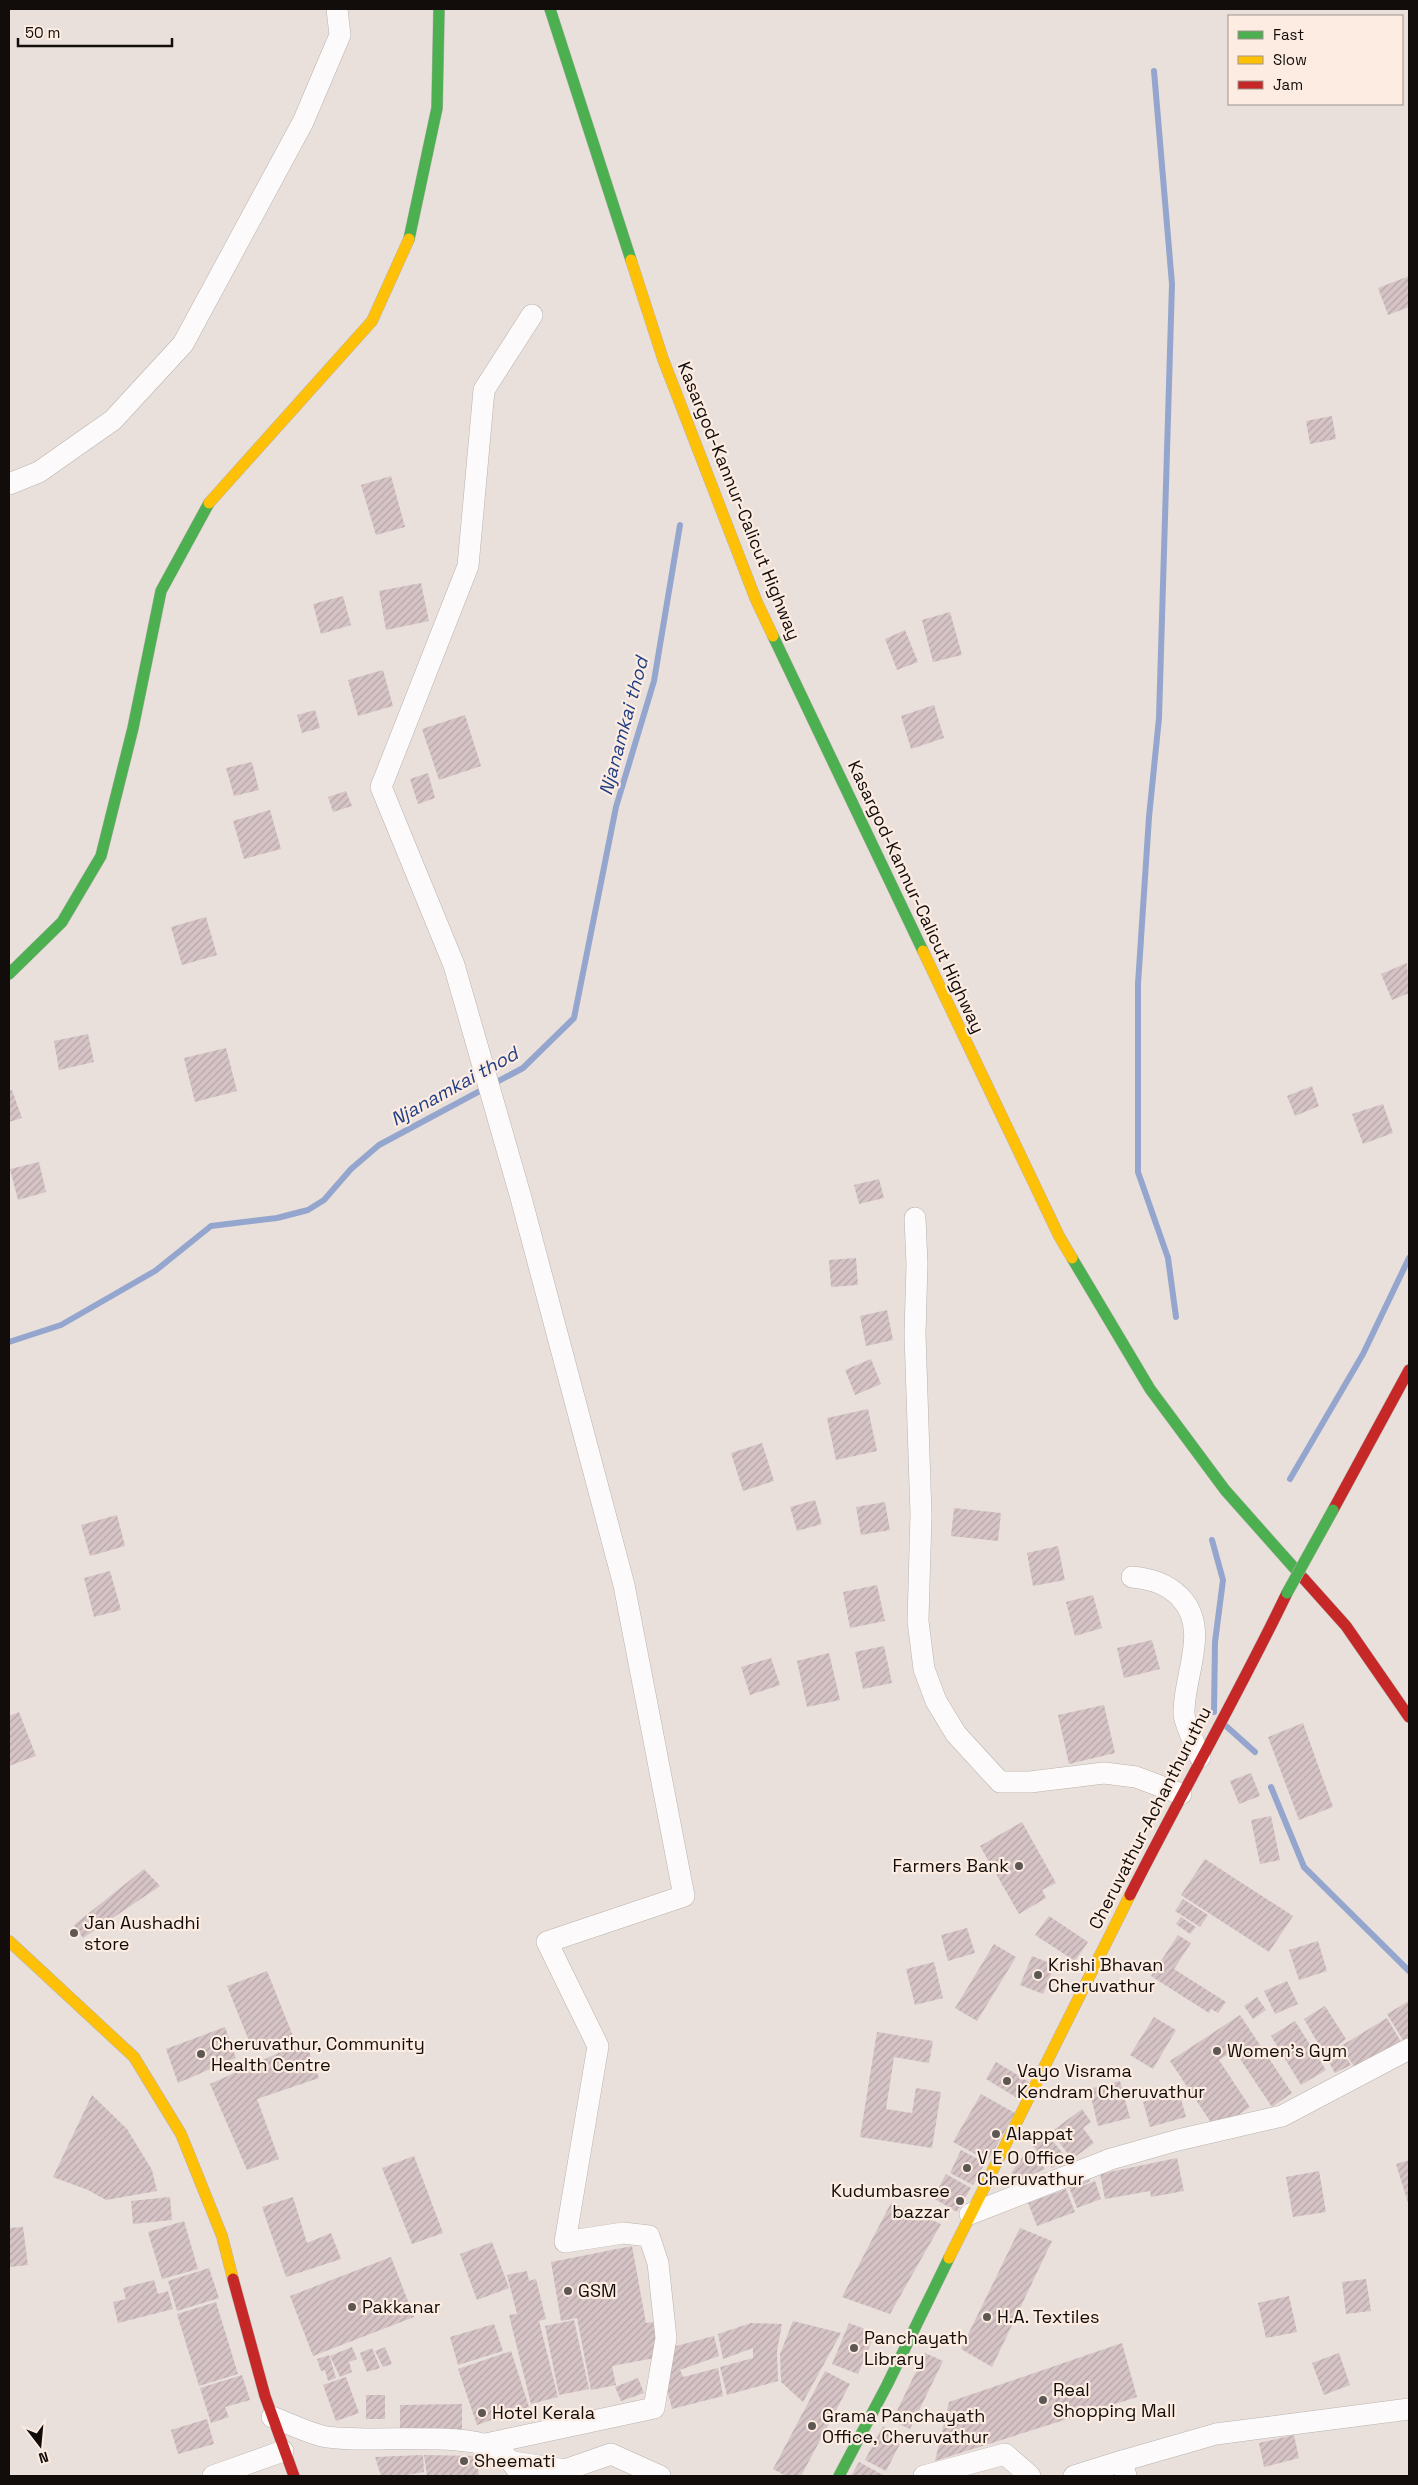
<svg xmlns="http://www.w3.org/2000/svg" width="1418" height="2485" font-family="'Space Grotesk',sans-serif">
	<defs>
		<pattern id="building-hatch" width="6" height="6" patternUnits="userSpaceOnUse" patternTransform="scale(1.25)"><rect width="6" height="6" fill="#d5c3c5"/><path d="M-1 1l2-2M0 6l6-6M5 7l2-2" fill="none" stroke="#b6a6a8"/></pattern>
	</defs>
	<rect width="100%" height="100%" fill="#e9e0db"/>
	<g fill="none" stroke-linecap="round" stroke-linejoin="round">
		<g stroke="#95a6ce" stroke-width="6">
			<polyline points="1154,71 1172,284 1159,718 1149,817 1138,984 1138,1172 1168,1258 1176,1317"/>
			<polyline points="9,1342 61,1325 115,1294 155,1271 211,1226 277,1218 308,1210 324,1200 351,1169 379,1145 523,1068 574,1018 616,807 654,681 680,525"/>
			<polyline points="1290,1479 1363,1354 1409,1258"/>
			<polyline points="1212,1540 1223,1580 1215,1642 1214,1712"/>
			<polyline points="1226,1726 1255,1752"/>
			<polyline points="1271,1787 1304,1867 1409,1971"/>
		</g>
	</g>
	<g fill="url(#building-hatch)">
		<polygon points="1409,276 1409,307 1388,315 1378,288"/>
		<polygon points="1332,416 1336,439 1310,444 1306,421"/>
		<polygon points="391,476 405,527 376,535 361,485"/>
		<polygon points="421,583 429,621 386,630 379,591"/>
		<polygon points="343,596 351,625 321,634 313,604"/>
		<polygon points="950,612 962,655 933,662 922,620"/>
		<polygon points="905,630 918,662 897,670 885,639"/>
		<polygon points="383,670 393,706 358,716 348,680"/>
		<polygon points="934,705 944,738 911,749 901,716"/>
		<polygon points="315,710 320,728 302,733 297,715"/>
		<polygon points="465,715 481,766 439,780 422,729"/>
		<polygon points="252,762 259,790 234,796 226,768"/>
		<polygon points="428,773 435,798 418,804 410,779"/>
		<polygon points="346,791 352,806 333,812 328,797"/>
		<polygon points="270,810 281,849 244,859 233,821"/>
		<polygon points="206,917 217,955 182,965 171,927"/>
		<polygon points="1407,963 1409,993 1392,1000 1381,974"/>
		<polygon points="88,1034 94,1062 59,1070 54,1041"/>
		<polygon points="226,1048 237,1091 195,1102 184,1058"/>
		<polygon points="1312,1086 1319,1106 1295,1116 1287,1096"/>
		<polygon points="12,1090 22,1118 9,1122 9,1091"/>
		<polygon points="1383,1104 1393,1133 1363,1144 1352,1114"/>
		<polygon points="39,1162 46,1192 18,1200 10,1169"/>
		<polygon points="879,1179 884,1198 859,1204 854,1185"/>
		<polygon points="856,1258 858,1285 831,1287 829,1260"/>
		<polygon points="887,1310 893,1340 866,1346 860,1316"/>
		<polygon points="871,1359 881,1384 855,1395 845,1370"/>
		<polygon points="868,1409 877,1451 836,1460 827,1418"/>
		<polygon points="762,1443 774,1481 743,1491 731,1453"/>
		<polygon points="815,1500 822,1524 797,1531 790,1507"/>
		<polygon points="885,1502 890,1530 861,1535 856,1507"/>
		<polygon points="954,1508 1001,1513 998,1541 951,1536"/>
		<polygon points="117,1515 125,1546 90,1556 81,1525"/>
		<polygon points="1058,1546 1065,1580 1033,1586 1027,1553"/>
		<polygon points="110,1571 121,1610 94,1617 84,1578"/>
		<polygon points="877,1585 885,1621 850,1628 843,1592"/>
		<polygon points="1093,1595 1102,1628 1075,1636 1066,1602"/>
		<polygon points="1152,1640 1160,1669 1124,1678 1117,1648"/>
		<polygon points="884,1646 892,1683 863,1689 855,1652"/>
		<polygon points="829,1653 840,1700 807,1707 797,1661"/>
		<polygon points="771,1658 780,1685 750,1695 741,1667"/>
		<polygon points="1104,1705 1115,1753 1069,1764 1058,1715"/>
		<polygon points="19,1712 36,1756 9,1766 9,1716"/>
		<polygon points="1303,1723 1333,1807 1299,1820 1268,1737"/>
		<polygon points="1251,1773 1260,1796 1239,1804 1230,1781"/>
		<polygon points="1271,1816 1280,1860 1260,1864 1251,1820"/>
		<polygon points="1022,1822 1056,1883 1042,1890 1046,1898 1019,1914 980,1846"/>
		<polygon points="1205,1859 1293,1916 1269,1952 1181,1895"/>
		<polygon points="144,1869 160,1886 83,1938 74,1925"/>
		<polygon points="1183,1899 1208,1915 1200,1927 1175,1911"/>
		<polygon points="1049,1916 1088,1942 1075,1961 1035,1935"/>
		<polygon points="1181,1917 1196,1927 1190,1934 1176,1924"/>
		<polygon points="967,1928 975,1953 948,1961 941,1935"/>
		<polygon points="1178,1935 1191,1943 1174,1969 1226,2002 1218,2013 1211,2009 1209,2013 1151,1976"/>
		<polygon points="1318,1941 1327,1971 1299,1980 1289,1950"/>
		<polygon points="994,1944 1016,1957 977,2021 955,2008"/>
		<polygon points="1032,1956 1055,1965 1043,1994 1020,1985"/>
		<polygon points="934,1962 943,1998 915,2005 906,1969"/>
		<polygon points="267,1971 293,2036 253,2051 227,1986"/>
		<polygon points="1287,1981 1298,2004 1275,2014 1264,1991"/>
		<polygon points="1257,1997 1266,2010 1253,2019 1244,2006"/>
		<polygon points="1409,2001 1409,2039 1404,2042 1387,2014"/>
		<polygon points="1325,2006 1346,2039 1338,2045 1351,2065 1335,2073 1304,2019"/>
		<polygon points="1240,2015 1292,2093 1272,2107 1234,2050 1219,2060 1250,2107 1216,2130 1170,2061"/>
		<polygon points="1154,2017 1176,2030 1153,2069 1130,2055"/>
		<polygon points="1387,2018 1401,2042 1355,2068 1341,2046"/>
		<polygon points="1295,2021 1326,2070 1301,2085 1271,2036"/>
		<polygon points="225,2027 236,2058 178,2083 166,2049"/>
		<polygon points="877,2032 933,2041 929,2063 894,2057 886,2109 912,2113 916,2088 941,2092 932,2148 860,2137"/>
		<polygon points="305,2041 319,2078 257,2099 279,2159 247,2170 210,2084"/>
		<polygon points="996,2062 1029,2082 1019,2099 986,2079"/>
		<polygon points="1120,2081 1130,2118 1098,2126 1089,2089"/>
		<polygon points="1179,2092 1186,2117 1150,2127 1143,2102"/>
		<polygon points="981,2094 1015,2113 988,2161 953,2142"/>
		<polygon points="92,2095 127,2129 152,2170 157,2191 106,2200 88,2190 53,2177"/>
		<polygon points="1082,2109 1091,2122 1083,2128 1094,2143 1072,2159 1051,2132"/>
		<polygon points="1046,2133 1066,2157 1052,2168 1032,2145"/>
		<polygon points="1029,2148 1045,2169 1018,2181 1011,2173"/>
		<polygon points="961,2150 985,2163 973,2185 950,2173"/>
		<polygon points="414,2156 443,2233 412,2244 382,2168"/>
		<polygon points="1177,2158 1184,2191 1151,2197 1150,2191 1105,2199 1100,2174"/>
		<polygon points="1409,2160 1409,2206 1396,2164"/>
		<polygon points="1319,2171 1326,2212 1293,2217 1286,2177"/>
		<polygon points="946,2174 971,2188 957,2212 933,2198"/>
		<polygon points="1087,2175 1090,2181 1075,2189 1095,2181 1101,2199 1077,2208 1068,2184"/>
		<polygon points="1066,2189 1075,2212 1037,2226 1028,2203"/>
		<polygon points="170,2197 172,2220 133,2224 131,2201"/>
		<polygon points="293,2197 307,2243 331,2233 341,2259 286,2277 262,2207"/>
		<polygon points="891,2203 941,2224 890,2314 842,2297"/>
		<polygon points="184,2221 198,2269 162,2279 148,2232"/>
		<polygon points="23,2227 28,2265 9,2267 9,2228"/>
		<polygon points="1020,2228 1052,2241 992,2367 961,2349"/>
		<polygon points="492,2242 509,2288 477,2300 460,2254"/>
		<polygon points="632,2246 646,2323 653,2322 660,2357 612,2366 616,2385 591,2390 577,2318 561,2321 551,2262"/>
		<polygon points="391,2257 414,2317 313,2356 290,2296"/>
		<polygon points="209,2268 219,2298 177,2311 168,2281"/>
		<polygon points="527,2271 529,2281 536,2279 546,2319 539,2321 558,2397 531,2404 509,2315 517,2314 507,2275"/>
		<polygon points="1366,2279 1371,2311 1346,2314 1342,2282"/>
		<polygon points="154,2280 158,2294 168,2291 173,2309 118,2323 113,2302 126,2299 123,2288"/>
		<polygon points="1289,2296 1297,2332 1266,2338 1258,2303"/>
		<polygon points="216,2302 238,2374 199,2386 177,2314"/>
		<polygon points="574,2320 589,2389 559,2395 545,2326"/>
		<polygon points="793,2321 841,2333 803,2402 781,2382 780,2354"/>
		<polygon points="751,2323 782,2324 777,2351 778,2381 727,2395 720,2367 753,2358 753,2348 723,2359 718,2334"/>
		<polygon points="849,2323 875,2333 858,2374 832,2364"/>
		<polygon points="494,2324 503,2351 458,2365 450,2337"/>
		<polygon points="714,2336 719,2356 680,2370 683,2377 718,2368 723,2396 672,2409 663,2371 666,2357 676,2346"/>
		<polygon points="1122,2343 1137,2397 935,2461 949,2402"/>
		<polygon points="352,2347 357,2359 349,2362 352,2372 340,2377 330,2356"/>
		<polygon points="385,2347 392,2364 383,2367 375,2351"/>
		<polygon points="372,2348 380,2368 367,2372 360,2353"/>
		<polygon points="511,2351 529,2407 477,2425 458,2369"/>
		<polygon points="925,2353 943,2361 910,2429 892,2421"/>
		<polygon points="1339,2353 1350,2385 1324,2395 1312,2363"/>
		<polygon points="329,2355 336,2378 328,2381 325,2370 321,2371 317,2359"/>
		<polygon points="825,2371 850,2384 801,2476 786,2476 773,2469"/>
		<polygon points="242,2375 250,2400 225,2407 229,2417 211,2423 200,2388"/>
		<polygon points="346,2377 359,2413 336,2421 323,2385"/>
		<polygon points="638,2378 644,2393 621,2401 615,2387"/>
		<rect x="366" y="2395" width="19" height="24"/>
		<polygon points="462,2404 462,2429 400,2430 400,2405"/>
		<polygon points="207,2419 214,2444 178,2454 171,2430"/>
		<polygon points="883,2426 903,2438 886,2471 865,2460"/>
		<polygon points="1294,2435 1299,2458 1264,2467 1259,2443"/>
		<polygon points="423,2455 424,2472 402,2476 381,2476 375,2457"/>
		<polygon points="424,2455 476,2456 479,2475 427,2476"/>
		<polygon points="859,2462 885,2476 851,2476"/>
	</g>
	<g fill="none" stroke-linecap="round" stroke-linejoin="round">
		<g stroke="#b9b2ae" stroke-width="22">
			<g id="street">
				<polyline points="9,484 39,472 113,420 183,344 303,122 340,35 337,9"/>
				<polyline points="915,1218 917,1264 915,1334 921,1515 918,1621 924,1669 936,1701 956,1734 1000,1782 1030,1782 1104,1773 1136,1777 1181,1794"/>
				<path d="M 1132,1577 C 1151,1579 1166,1583 1180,1597 C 1211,1629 1183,1676 1184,1714 C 1185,1725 1196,1746 1200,1757"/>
				<polyline points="970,2214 1111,2159 1178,2140 1282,2116 1409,2049"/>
				<path d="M 272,2417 C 288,2423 306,2432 322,2436 C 365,2445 468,2429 499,2451 C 509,2458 515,2466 522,2476"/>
				<polyline points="486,2444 654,2408 666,2338 658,2263 649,2236 623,2233 565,2242 598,2046 547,1942 684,1896 624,1585 521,1198 454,965 381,787 468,566 484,390 532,315"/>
				<polyline points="1122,2461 1216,2434 1409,2409"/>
				<polyline points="513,2462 565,2470 611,2454 660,2476"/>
				<polyline points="213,2476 283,2451"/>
				<polyline points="924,2476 1005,2454 1030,2476"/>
				<polyline points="1074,2476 1122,2461 1126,2476"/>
			</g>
		</g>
		<g stroke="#b9b2ae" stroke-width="12">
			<g id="fast">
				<polyline points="550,9 631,260"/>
				<polyline points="409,239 437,108 439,9"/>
				<polyline points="773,636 923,951"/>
				<polyline points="9,974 62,922 101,856 133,728 161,591 209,503"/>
				<polyline points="1072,1258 1150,1389 1225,1490 1304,1579"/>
				<polyline points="839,2476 887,2385 949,2258"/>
			</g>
		</g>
		<g stroke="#b9b2ae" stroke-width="12">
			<g id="slow">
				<polyline points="631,260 663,359 756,600 773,636"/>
				<polyline points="209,503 372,321 409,239"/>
				<polyline points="923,951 1059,1236 1072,1258"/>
				<polyline points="9,1941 134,2057 181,2134 222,2236 233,2279"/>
				<polyline points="949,2258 1130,1895"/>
			</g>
		</g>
		<g stroke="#b9b2ae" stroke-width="12">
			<g id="jam">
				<polyline points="1333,1510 1409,1370"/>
				<polyline points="1304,1579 1346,1626 1409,1717"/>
				<path d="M 1130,1895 C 1181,1794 1238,1695 1287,1593"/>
				<polyline points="233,2279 265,2396 294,2476"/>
			</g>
		</g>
		<use href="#street" stroke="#fcfafa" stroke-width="21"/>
		<use href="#fast" stroke="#4caf50" stroke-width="11"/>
		<use href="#slow" stroke="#ffc107" stroke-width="11"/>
		<use href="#jam" stroke="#c62828" stroke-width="11"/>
		<g stroke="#b9b2ae" stroke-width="12" stroke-linecap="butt">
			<polyline id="fast-bridge" points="1287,1593 1333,1510"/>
		</g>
		<use href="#fast-bridge" stroke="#4caf50" stroke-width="11"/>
	</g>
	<g fill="#5d5753" stroke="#fcece2" stroke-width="2">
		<circle cx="1019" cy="1866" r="5"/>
		<circle cx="74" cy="1933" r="5"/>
		<circle cx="1038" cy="1975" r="5"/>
		<circle cx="1217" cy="2051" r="5"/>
		<circle cx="201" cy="2054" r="5"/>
		<circle cx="1007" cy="2081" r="5"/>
		<circle cx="996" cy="2134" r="5"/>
		<circle cx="967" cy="2168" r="5"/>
		<circle cx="960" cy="2201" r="5"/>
		<circle cx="568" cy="2291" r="5"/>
		<circle cx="352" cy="2307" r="5"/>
		<circle cx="987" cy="2317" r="5"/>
		<circle cx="854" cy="2348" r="5"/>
		<circle cx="1043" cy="2400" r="5"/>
		<circle cx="482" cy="2413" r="5"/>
		<circle cx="812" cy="2426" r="5"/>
		<circle cx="464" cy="2461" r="5"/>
	</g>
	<g text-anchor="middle" stroke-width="4.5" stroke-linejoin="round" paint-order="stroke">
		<g font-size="18" fill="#120d0a" stroke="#fcece2">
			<text transform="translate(739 501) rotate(68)" y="6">Kasargod-Kannur-Calicut Highway</text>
			<text transform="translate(916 897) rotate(65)" y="6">Kasargod-Kannur-Calicut Highway</text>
			<text transform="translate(1150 1818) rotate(-63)" y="6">Cheruvathur-Achanthuruthu</text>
		</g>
		<g font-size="18" fill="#120d0a" stroke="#fcece2" text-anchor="start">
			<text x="1009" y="1872" text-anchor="end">Farmers Bank</text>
			<text x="84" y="1929">Jan Aushadhi<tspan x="84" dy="21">store</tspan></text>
			<text x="1048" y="1971">Krishi Bhavan<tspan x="1048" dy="21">Cheruvathur</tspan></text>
			<text x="211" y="2050">Cheruvathur, Community<tspan x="211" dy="21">Health Centre</tspan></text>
			<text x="1227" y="2057">Women's Gym</text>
			<text x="1017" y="2077">Vayo Visrama<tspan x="1017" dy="21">Kendram Cheruvathur</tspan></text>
			<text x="1006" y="2140">Alappat</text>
			<text x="977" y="2164">V E O Office<tspan x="977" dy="21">Cheruvathur</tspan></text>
			<text x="950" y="2197" text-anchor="end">Kudumbasree<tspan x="950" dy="21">bazzar</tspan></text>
			<text x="578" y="2297">GSM</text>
			<text x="362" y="2313">Pakkanar</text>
			<text x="997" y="2323">H.A. Textiles</text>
			<text x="864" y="2344">Panchayath<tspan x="864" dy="21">Library</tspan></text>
			<text x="1053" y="2396">Real<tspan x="1053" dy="21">Shopping Mall</tspan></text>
			<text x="492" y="2419">Hotel Kerala</text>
			<text x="822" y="2422">Grama Panchayath<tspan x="822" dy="21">Office, Cheruvathur</tspan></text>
			<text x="474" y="2467">Sheemati</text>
		</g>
		<g font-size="19" font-style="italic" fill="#203f85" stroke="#fcece2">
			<text transform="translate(623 726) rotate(-75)" y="7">Njanamkai thod</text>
			<text transform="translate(454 1086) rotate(-29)" y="7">Njanamkai thod</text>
		</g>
	</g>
	<rect width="1418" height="2485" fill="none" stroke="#120d0a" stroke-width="20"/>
	<rect x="1228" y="15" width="175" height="90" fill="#fcece2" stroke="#9e938c"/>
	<rect x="1238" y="31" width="25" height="8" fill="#4caf50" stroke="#9e938c"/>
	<text x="1273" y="40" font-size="15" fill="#120d0a">Fast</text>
	<rect x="1238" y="56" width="25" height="8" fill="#ffc107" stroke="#9e938c"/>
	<text x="1273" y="65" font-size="15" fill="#120d0a">Slow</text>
	<rect x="1238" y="81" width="25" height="8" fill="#c62828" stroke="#9e938c"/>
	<text x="1273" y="90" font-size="15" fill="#120d0a">Jam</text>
	<g transform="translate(40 2445) rotate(164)" stroke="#fcece2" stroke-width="4" paint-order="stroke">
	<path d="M0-4L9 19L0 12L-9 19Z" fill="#120d0a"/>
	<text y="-8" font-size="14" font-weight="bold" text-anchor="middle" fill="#120d0a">N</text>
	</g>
	<path d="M18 38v8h154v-8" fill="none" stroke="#120d0a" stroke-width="2.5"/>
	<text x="25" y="38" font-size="15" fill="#120d0a" stroke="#fcece2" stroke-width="4" paint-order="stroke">50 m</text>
</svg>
